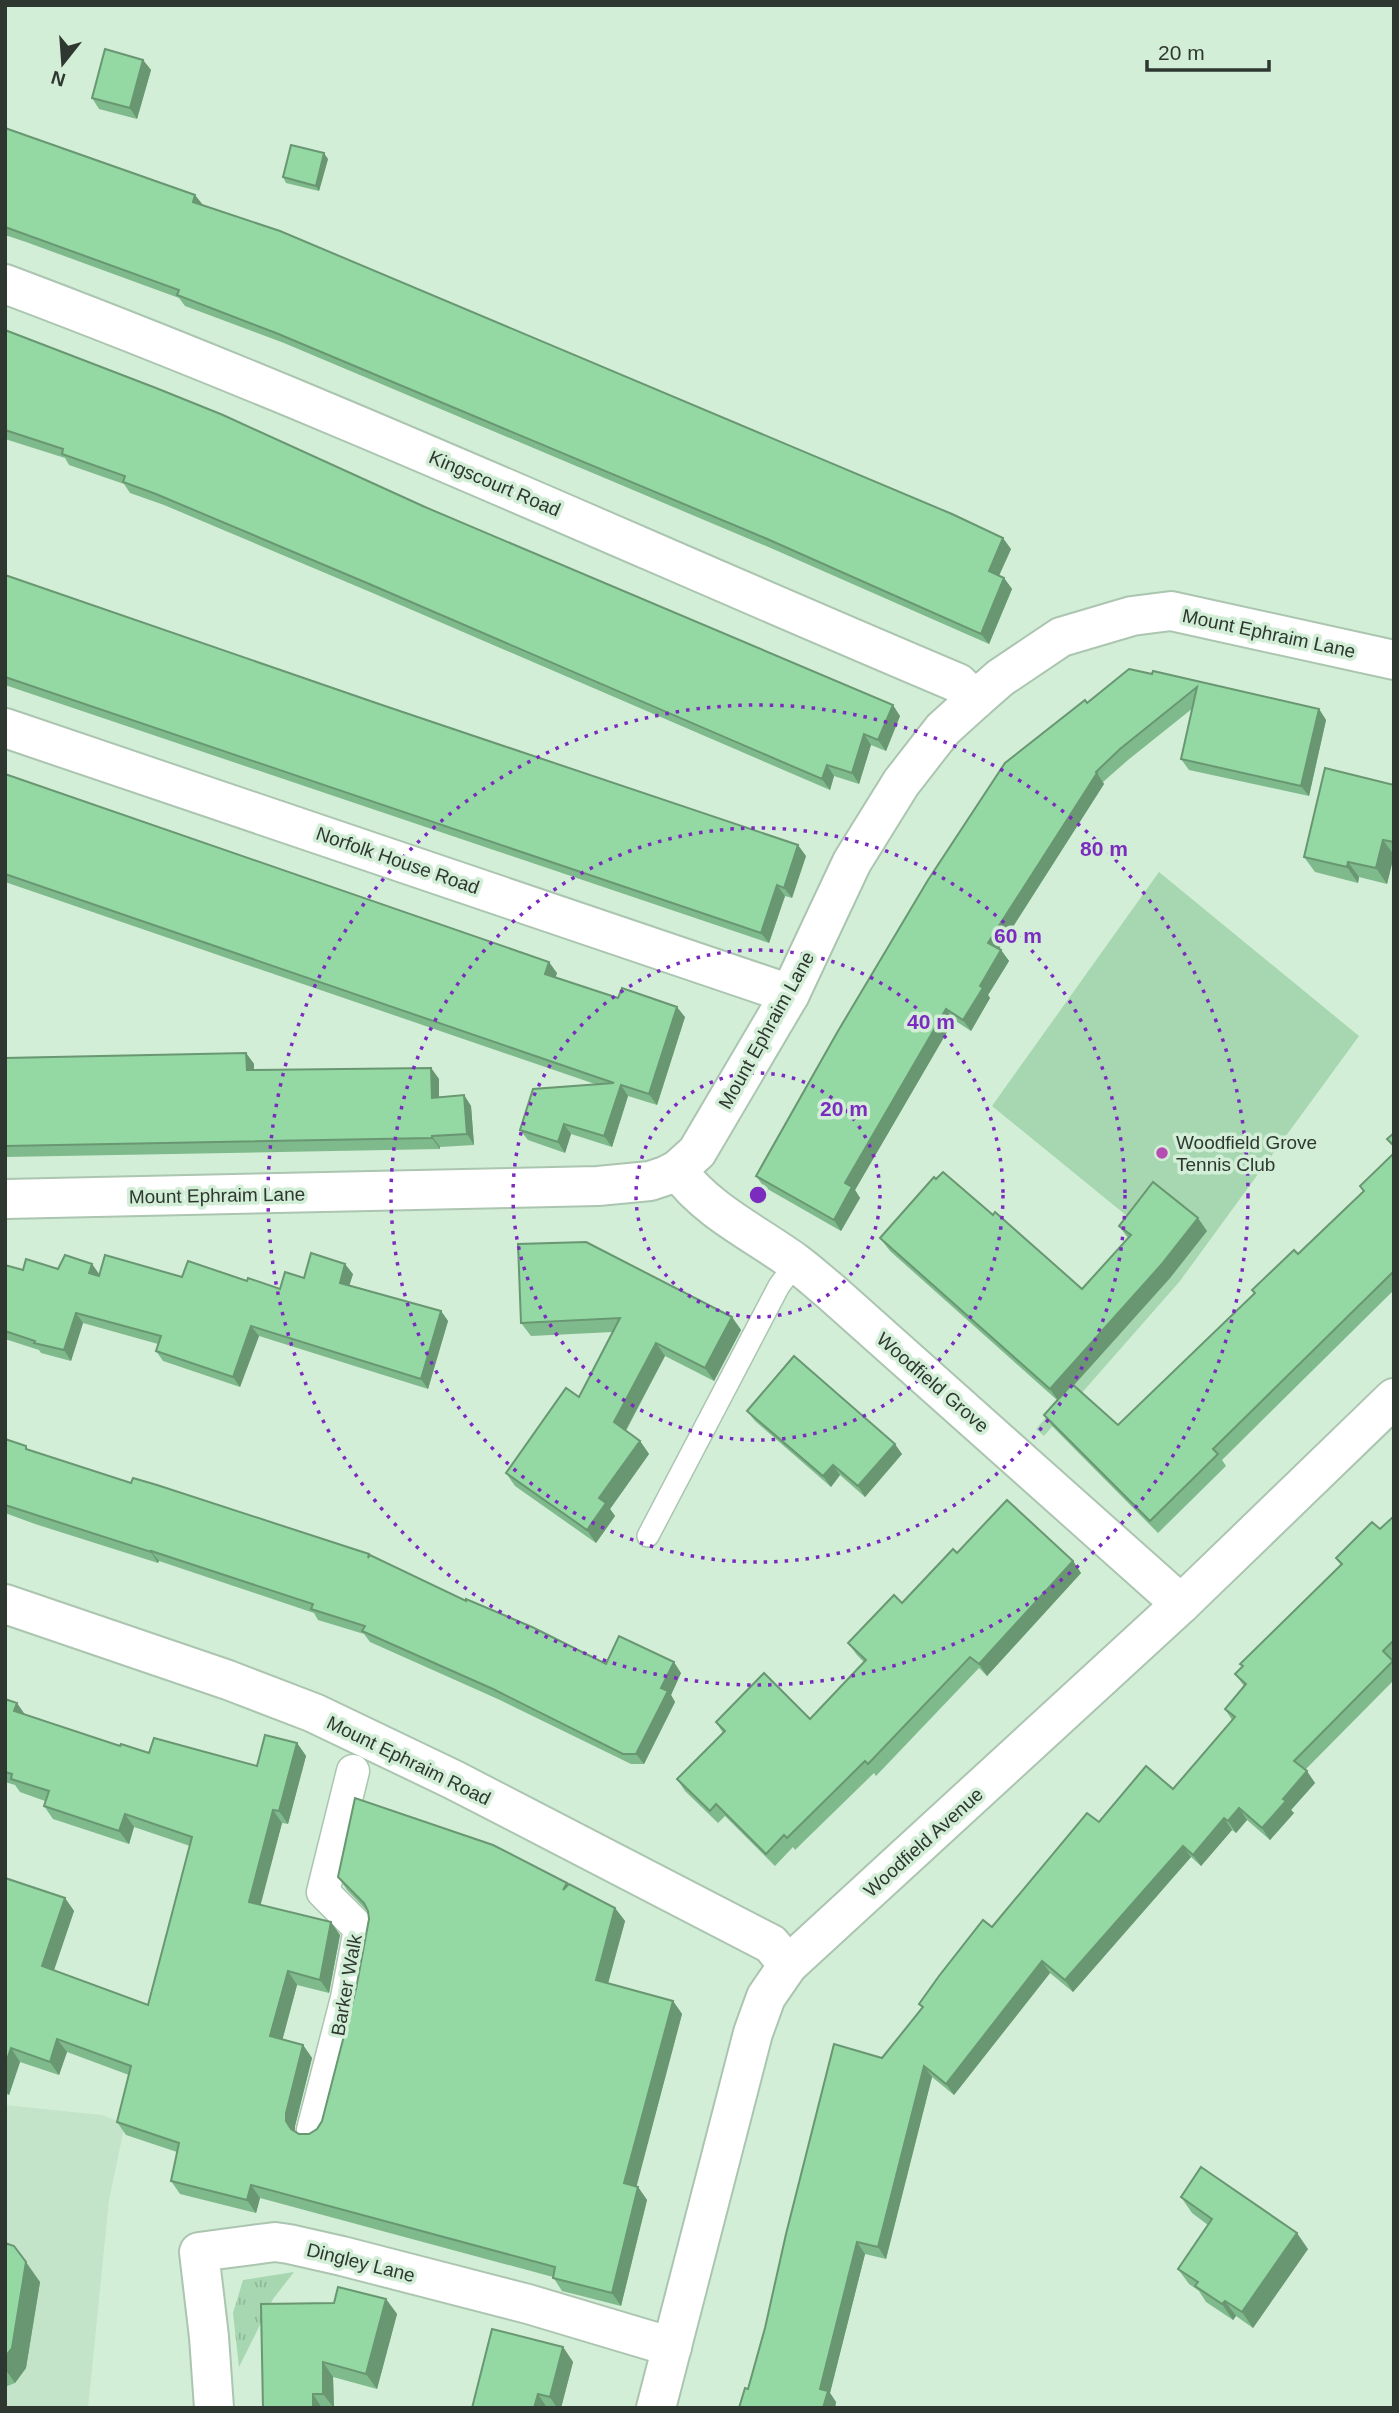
<svg xmlns="http://www.w3.org/2000/svg" width="1399" height="2413" font-family="Arial,sans-serif">
	<defs>
		<pattern id="grass-tufts" width="24" height="20" patternUnits="userSpaceOnUse" patternTransform="scale(1.75)"><rect width="24" height="20" fill="#a6d7b0"/><path d="M3 7l-1-3M5 7V3M7 7l1-3M15 17l-1-3M17 17v-4M19 17l1-3" fill="none" stroke="#8fb998"/></pattern>
	</defs>
	<rect width="100%" height="100%" fill="#d3eed7"/>
	<polygon fill="#c3e4c9" points="5,2105 102,2115 125,2124 109,2200 88,2408 5,2408"/>
	<polygon fill="url(#grass-tufts)" points="294,2272 273,2299 239,2367 233,2313 243,2280"/>
	<polygon fill="#a6d7b0" points="1159,872 1359,1036 1180,1281 1044,1436 1036,1429 1172,1274 1128,1238 1138,1225 992,1106"/>
	<g fill="none" stroke-linecap="round" stroke-linejoin="round">
		<g stroke="#abc5b0" stroke-width="24">
			<polyline id="service" points="648,1536 779,1286 796,1263"/>
		</g>
		<g stroke="#abc5b0" stroke-width="35">
			<polyline id="pedestrian" points="313,2130 347,1998 360,1929 323,1892 353,1771"/>
		</g>
		<g stroke="#abc5b0" stroke-width="42">
			<g id="minor">
				<path d="M 5,284 C 328,405 640,549 958,683 L 975,700"/>
				<polyline points="5,728 790,994"/>
				<path d="M 677,1170 C 708,1212 755,1233 796,1263 C 808,1272 819,1282 830,1291 L 1181,1604"/>
				<polyline points="5,1199 598,1186 650,1181 665,1176 677,1170 697,1152 790,994 852,862 901,783 943,729 975,700 1000,678 1061,637 1132,616 1171,611 1394,660"/>
				<polyline points="5,1604 228,1680 314,1713 454,1780 771,1944 788,1965"/>
				<polyline points="214,2408 209,2337 199,2252 275,2242 289,2244 342,2256 528,2304 672,2347"/>
			</g>
		</g>
		<g stroke="#abc5b0" stroke-width="42">
			<polyline id="tertiary" points="656,2408 753,2033 766,1997 788,1965 1181,1604 1394,1398"/>
		</g>
		<use href="#service" stroke="#fff" stroke-width="21"/>
		<use href="#pedestrian" stroke="#fff" stroke-width="32"/>
		<use href="#minor" stroke="#fff" stroke-width="38"/>
		<use href="#tertiary" stroke="#fff" stroke-width="38"/>
	</g>
	<g fill="#7fba8c">
		<polygon points="143,60 151,70 137,119 99,109 92,98"/>
		<polygon points="5,128 195,195 202,205 1011,549 999,576 1004,578 1012,589 989,644 773,549 284,343 185,306 179,298 26,242 5,235"/>
		<polygon points="328,159 319,191 286,183 283,177"/>
		<polygon points="5,330 425,507 900,716 886,751 871,745 859,784 834,776 830,790 375,594 164,505 130,493 124,484 69,465 65,458 5,439"/>
		<polygon points="5,575 806,856 792,898 785,896 769,943 5,685"/>
		<polygon points="1129,669 1319,709 1326,720 1309,796 1189,770 1181,759 1193,708 1128,760 1103,782 1104,784 999,949 1001,950 1009,961 988,995 990,998 971,1031 954,1020 855,1190 860,1198 841,1231 764,1187 756,1176 1087,703"/>
		<polygon points="5,774 557,973 555,977 618,998 685,1017 657,1105 628,1096 612,1147 571,1134 565,1153 528,1140 520,1130 595,1084 5,882"/>
		<polygon points="1394,785 1394,856 1387,884 1359,877 1358,883 1315,872 1304,857"/>
		<polygon points="246,1053 254,1064 254,1070 431,1068 439,1079 439,1097 464,1095 471,1106 474,1145 440,1147 440,1149 5,1157 5,1058"/>
		<polygon points="1394,1153 1394,1290 1222,1460 1226,1466 1158,1533 1052,1426 1044,1415 1057,1400 890,1251 880,1238 993,1215 1082,1289 1128,1238 1119,1226 1207,1231 1170,1278 1073,1386 1118,1425 1255,1294 1252,1290 1298,1254 1363,1191 1360,1186"/>
		<polygon points="518,1244 732,1317 741,1330 714,1381 665,1356 626,1431 640,1441 649,1454 610,1509 615,1516 596,1543 515,1486 506,1473 579,1397 613,1332 531,1336 521,1323"/>
		<polygon points="92,1264 99,1274 247,1281 280,1289 304,1278 353,1274 349,1285 441,1311 448,1321 428,1389 259,1336 240,1387 163,1361 156,1351 158,1344 83,1323 71,1361 41,1353 39,1350 5,1339 5,1265 23,1270 58,1269"/>
		<polygon points="747,1411 902,1454 865,1497 840,1475 831,1487 755,1421"/>
		<polygon points="5,1439 29,1450 131,1483 370,1555 466,1601 606,1664 681,1673 671,1695 675,1702 644,1764 631,1764 500,1700 370,1642 364,1634 318,1620 314,1613 159,1561 158,1563 35,1524 5,1513"/>
		<polygon points="1394,1516 1394,1659 1393,1661 1394,1662 1394,1680 1305,1770 1315,1783 1291,1810 1294,1813 1270,1840 1247,1820 1236,1833 1232,1830 1201,1866 1191,1857 1073,1992 1050,1973 954,2095 932,2077 886,2259 865,2254 830,2393 836,2402 835,2408 739,2408 922,2008 919,2004 992,1927 1099,1822 1173,1789 1232,1720 1225,1709 1244,1686 1235,1674 1341,1565 1336,1558 1380,1529"/>
		<polygon points="957,1553 1073,1561 1081,1573 987,1676 979,1668 876,1776 874,1773 795,1850 793,1847 775,1866 725,1816 718,1823 685,1791 677,1779 723,1733 716,1722 810,1719 864,1662 857,1655 848,1643 902,1603"/>
		<polygon points="5,1699 25,1714 120,1746 149,1753 257,1766 297,1743 306,1756 288,1824 282,1823 260,1904 340,1935 329,1993 297,1985 282,2040 303,2045 312,2058 295,2126 295,2132 299,2134 309,2134 317,2129 322,2121 356,1989 369,1919 368,1912 347,1890 338,1877 567,1883 569,1885 615,1908 625,1921 608,1984 673,2001 682,2014 636,2186 638,2187 647,2200 621,2306 562,2291 553,2277 260,2198 256,2213 180,2194 171,2181 177,2152 126,2135 117,2122 129,2075 67,2052 59,2075 20,2062 9,2095 5,2094 5,1878 65,1898 74,1911 54,1970 148,2005 190,1846 134,1827 129,1844 53,1819 44,1806 45,1801 20,1792 15,1785 5,1782"/>
		<polygon points="1181,2197 1308,2249 1253,2328 1236,2316 1233,2320 1206,2302 1199,2291 1189,2284 1178,2269 1208,2225 1192,2213"/>
		<polygon points="5,2243 40,2282 26,2368 15,2383 5,2387"/>
		<polygon points="386,2299 397,2314 377,2389 333,2377 334,2408 263,2408 334,2303"/>
		<polygon points="563,2347 573,2362 561,2408 472,2408"/>
	</g>
	<g fill="#689772">
		<polygon points="143,60 151,70 137,119 130,108"/>
		<polygon points="324,153 328,159 319,191 316,186"/>
		<polygon points="195,195 203,205 193,202"/>
		<polygon points="1003,538 1011,549 996,582 989,571"/>
		<polygon points="1004,578 1012,589 989,644 981,634"/>
		<polygon points="893,705 900,716 886,751 878,740"/>
		<polygon points="1319,709 1326,720 1309,796 1301,786"/>
		<polygon points="864,734 871,745 859,784 852,773"/>
		<polygon points="827,765 834,776 830,790 822,779"/>
		<polygon points="1097,773 1104,784 996,953 988,943"/>
		<polygon points="1383,840 1394,855 1387,884 1376,868"/>
		<polygon points="798,845 806,856 792,898 784,888"/>
		<polygon points="1348,862 1359,877 1358,883 1347,867"/>
		<polygon points="777,885 785,896 769,943 761,933"/>
		<polygon points="1001,950 1009,961 988,995 990,998 971,1031 963,1020 980,986"/>
		<polygon points="549,962 557,973 553,985 545,974"/>
		<polygon points="677,1007 685,1017 657,1105 649,1094"/>
		<polygon points="946,1009 954,1020 855,1190 860,1198 841,1231 834,1220 845,1183"/>
		<polygon points="246,1053 254,1064 254,1081 247,1070"/>
		<polygon points="431,1068 439,1079 439,1109 432,1098"/>
		<polygon points="621,1085 628,1096 612,1147 604,1136"/>
		<polygon points="464,1095 471,1106 474,1145 467,1134"/>
		<polygon points="564,1124 571,1134 565,1153 558,1142"/>
		<polygon points="432,1136 440,1147 440,1149 432,1138"/>
		<polygon points="1198,1218 1207,1231 1170,1278 1059,1402 1050,1389"/>
		<polygon points="92,1264 99,1274 96,1283 89,1273"/>
		<polygon points="345,1264 353,1274 347,1293 340,1283"/>
		<polygon points="441,1311 448,1321 428,1389 421,1379"/>
		<polygon points="76,1313 83,1323 71,1361 64,1350"/>
		<polygon points="732,1317 741,1330 714,1381 705,1368"/>
		<polygon points="251,1326 259,1336 240,1387 233,1377"/>
		<polygon points="656,1343 665,1356 623,1435 614,1422"/>
		<polygon points="640,1441 649,1454 610,1509 615,1516 596,1543 587,1530 599,1498"/>
		<polygon points="895,1444 902,1454 865,1497 858,1486"/>
		<polygon points="833,1465 840,1475 831,1487 823,1476"/>
		<polygon points="151,1551 159,1561 158,1563 151,1552"/>
		<polygon points="1073,1561 1081,1573 987,1676 979,1664"/>
		<polygon points="674,1662 681,1673 671,1695 675,1702 644,1764 636,1754 661,1688"/>
		<polygon points="17,1703 26,1716 14,1711"/>
		<polygon points="297,1743 306,1756 288,1824 279,1811"/>
		<polygon points="1307,1771 1315,1783 1291,1810 1294,1813 1270,1840 1262,1828 1283,1799"/>
		<polygon points="1239,1808 1247,1820 1236,1833 1228,1821"/>
		<polygon points="273,1810 282,1823 258,1915 249,1902"/>
		<polygon points="125,1814 134,1827 129,1844 119,1831"/>
		<polygon points="1224,1818 1232,1830 1201,1866 1193,1855"/>
		<polygon points="1183,1846 1191,1857 1073,1992 1065,1980"/>
		<polygon points="65,1898 74,1911 51,1979 42,1966"/>
		<polygon points="615,1908 625,1921 605,1994 596,1980"/>
		<polygon points="331,1922 340,1935 329,1993 320,1980"/>
		<polygon points="1042,1961 1050,1973 954,2095 946,2084"/>
		<polygon points="288,1971 297,1985 280,2049 270,2036"/>
		<polygon points="673,2001 682,2014 634,2196 624,2183"/>
		<polygon points="57,2039 67,2052 59,2075 50,2062"/>
		<polygon points="303,2045 312,2058 295,2126 295,2134 291,2129 286,2121 286,2113"/>
		<polygon points="11,2048 20,2062 9,2095 5,2090 5,2066"/>
		<polygon points="924,2066 932,2077 886,2259 878,2247"/>
		<polygon points="251,2185 260,2198 256,2213 247,2200"/>
		<polygon points="638,2187 647,2200 621,2306 612,2293"/>
		<polygon points="1297,2233 1308,2249 1253,2328 1242,2312"/>
		<polygon points="857,2242 865,2254 830,2393 836,2402 835,2408 823,2408 820,2389"/>
		<polygon points="26,2262 40,2282 26,2368 15,2383 5,2369 5,2357"/>
		<polygon points="386,2299 397,2314 377,2389 366,2374"/>
		<polygon points="1225,2301 1236,2316 1233,2320 1222,2304"/>
		<polygon points="563,2347 573,2362 561,2408 557,2408 550,2397"/>
		<polygon points="323,2362 333,2377 334,2408 323,2394"/>
		<polygon points="313,2394 322,2408 313,2408"/>
		<polygon points="538,2394 547,2408 534,2408"/>
	</g>
	<g fill="#94d8a3" stroke="#689772" stroke-width="2">
		<polygon points="105,49 143,60 130,108 92,98"/>
		<polygon points="5,128 195,195 193,202 280,231 952,514 1003,538 989,571 1004,578 981,634 765,538 276,333 177,295 179,290 5,227"/>
		<polygon points="291,145 324,153 316,186 283,177"/>
		<polygon points="5,330 156,388 223,415 425,507 893,705 878,740 864,734 852,773 827,765 822,779 367,583 156,494 123,482 125,476 62,454 63,449 5,430"/>
		<polygon points="5,575 382,705 798,845 784,888 777,885 761,933 5,677"/>
		<polygon points="1129,669 1152,674 1153,671 1319,709 1301,786 1181,759 1197,687 1120,749 1096,772 1097,773 988,943 1001,950 980,986 983,988 963,1020 946,1009 845,1183 852,1187 834,1220 756,1176 838,1031 928,880 1005,763 1085,700 1087,703"/>
		<polygon points="1325,768 1394,785 1394,842 1383,840 1376,868 1348,862 1347,867 1304,857"/>
		<polygon points="5,774 549,962 545,974 618,998 622,988 677,1007 649,1094 621,1085 604,1136 564,1124 558,1142 520,1130 533,1089 614,1083 5,874"/>
		<polygon points="246,1053 247,1070 431,1068 432,1098 464,1095 467,1134 432,1136 432,1138 5,1146 5,1058"/>
		<polygon points="1394,1133 1394,1146 1387,1139"/>
		<polygon points="1394,1153 1394,1271 1213,1449 1218,1454 1150,1521 1044,1415 1072,1384 1118,1425 1255,1293 1252,1290 1294,1250 1298,1254 1364,1191 1360,1186"/>
		<polygon points="943,1172 993,1215 995,1212 1082,1289 1131,1235 1119,1226 1153,1182 1198,1218 1161,1265 1050,1389 880,1238 934,1177 936,1179"/>
		<polygon points="586,1242 732,1317 705,1368 656,1343 614,1422 640,1441 599,1498 606,1503 587,1530 506,1473 566,1388 579,1397 620,1318 521,1323 518,1244"/>
		<polygon points="311,1253 345,1264 340,1283 441,1311 421,1379 251,1326 233,1377 156,1351 161,1336 76,1313 64,1350 34,1343 35,1341 5,1331 5,1265 23,1270 26,1259 58,1269 65,1255 92,1264 89,1273 99,1276 105,1255 182,1277 188,1261 247,1281 248,1278 280,1289 285,1272 304,1278"/>
		<polygon points="794,1356 895,1444 858,1486 833,1465 823,1476 747,1411"/>
		<polygon points="5,1439 26,1446 26,1449 131,1483 133,1478 157,1485 369,1554 368,1558 370,1555 466,1601 466,1599 532,1627 606,1664 619,1636 674,1662 661,1688 668,1691 636,1754 623,1754 493,1689 362,1631 365,1626 311,1609 313,1604 151,1551 151,1552 5,1505"/>
		<polygon points="1007,1500 1073,1561 979,1664 970,1657 868,1764 865,1761 787,1838 784,1835 766,1854 716,1804 710,1811 677,1779 725,1731 716,1722 764,1673 810,1719 866,1660 848,1643 894,1595 902,1603 953,1549 957,1553"/>
		<polygon points="1394,1516 1394,1640 1383,1651 1393,1661 1294,1761 1307,1771 1283,1799 1286,1801 1262,1828 1239,1808 1228,1821 1224,1818 1193,1855 1183,1846 1065,1980 1042,1961 946,2084 924,2066 878,2247 857,2242 820,2389 828,2391 823,2408 739,2408 745,2388 748,2389 765,2328 786,2234 834,2044 882,2058 923,2007 919,2004 939,1976 983,1920 992,1927 1087,1813 1099,1822 1146,1766 1173,1789 1235,1717 1225,1709 1246,1684 1235,1674 1243,1666 1240,1664 1342,1564 1336,1558 1372,1522 1380,1529"/>
		<polygon points="5,1699 17,1703 14,1711 120,1746 121,1744 149,1753 154,1738 257,1766 265,1735 297,1743 279,1811 273,1810 249,1902 331,1922 320,1980 288,1971 270,2036 303,2045 286,2113 286,2121 291,2129 299,2134 309,2134 317,2129 322,2121 356,1989 369,1919 368,1911 364,1903 338,1877 355,1798 493,1845 567,1883 563,1890 569,1884 615,1908 596,1980 673,2001 624,2183 638,2187 612,2293 553,2278 555,2267 251,2185 247,2200 171,2181 179,2143 117,2122 131,2066 57,2039 50,2062 11,2048 5,2066 5,1878 65,1898 42,1966 148,2005 192,1837 125,1814 119,1831 44,1806 49,1791 11,1779 12,1774 5,1772"/>
		<polygon points="1201,2167 1297,2233 1242,2312 1225,2301 1222,2304 1195,2286 1198,2282 1178,2269 1212,2219 1181,2197"/>
		<polygon points="5,2243 14,2246 26,2262 12,2348 5,2357"/>
		<polygon points="338,2287 386,2299 366,2374 323,2362 323,2394 313,2394 313,2408 263,2408 261,2304 334,2303"/>
		<polygon points="492,2329 563,2347 550,2397 538,2394 534,2408 472,2408"/>
	</g>
	<g fill="none" stroke="#7b2cbf" stroke-width="3.5" stroke-dasharray="3.5 7">
		<circle cx="758" cy="1195" r="122"/>
		<circle cx="758" cy="1195" r="245"/>
		<circle cx="758" cy="1195" r="367"/>
		<circle cx="758" cy="1195" r="490"/>
	</g>
	<circle fill="#b54eb1" stroke="#d3eed7" stroke-width="2.5" cx="1162" cy="1153" r="7"/>
	<g text-anchor="middle" stroke-width="7" stroke-linejoin="round" paint-order="stroke">
		<g font-size="19" fill="#2e3830" stroke="#d3eed7">
			<text transform="translate(495 483) rotate(23)" y="7">Kingscourt Road</text>
			<text transform="translate(1269 633) rotate(12)" y="7">Mount Ephraim Lane</text>
			<text transform="translate(398 860) rotate(19)" y="7">Norfolk House Road</text>
			<text transform="translate(766 1030) rotate(-61)" y="7">Mount Ephraim Lane</text>
			<text transform="translate(217 1195) rotate(-1)" y="7">Mount Ephraim Lane</text>
			<text transform="translate(933 1382) rotate(41)" y="7">Woodfield Grove</text>
			<text transform="translate(409 1760) rotate(26)" y="7">Mount Ephraim Road</text>
			<text transform="translate(923 1842) rotate(-42)" y="7">Woodfield Avenue</text>
			<text transform="translate(346 1985) rotate(-80)" y="7">Barker Walk</text>
			<text transform="translate(361 2262) rotate(14)" y="7">Dingley Lane</text>
		</g>
		<g font-size="19" fill="#2e3830" stroke="#d3eed7" text-anchor="start">
			<text x="1176" y="1149">Woodfield Grove<tspan x="1176" dy="22">Tennis Club</tspan></text>
		</g>
	</g>
	<circle cx="758" cy="1195" r="10" fill="#7b2cbf" stroke="#d3eed7" stroke-width="3.5"/>
	<g font-size="21" text-anchor="middle" font-weight="bold" fill="#7b2cbf" stroke="#d3eed7" stroke-width="7" stroke-linejoin="round" paint-order="stroke">
		<text x="1104" y="856">80 m</text>
		<text x="1018" y="943">60 m</text>
		<text x="931" y="1029">40 m</text>
		<text x="844" y="1116">20 m</text>
	</g>
	<rect width="1399" height="2413" fill="none" stroke="#2e3830" stroke-width="14"/>
	<g transform="translate(63 63) rotate(197)" stroke="#d3eed7" stroke-width="5" paint-order="stroke">
	<path d="M0-5L12 26L0 18L-12 26Z" fill="#2e3830"/>
	<text y="-10" font-size="19" font-weight="bold" text-anchor="middle" fill="#2e3830">N</text>
	</g>
	<path d="M1147 60v10h122v-10" fill="none" stroke="#2e3830" stroke-width="3.5"/>
	<text x="1158" y="60" font-size="21" fill="#2e3830" stroke="#d3eed7" stroke-width="5" paint-order="stroke">20 m</text>
</svg>
